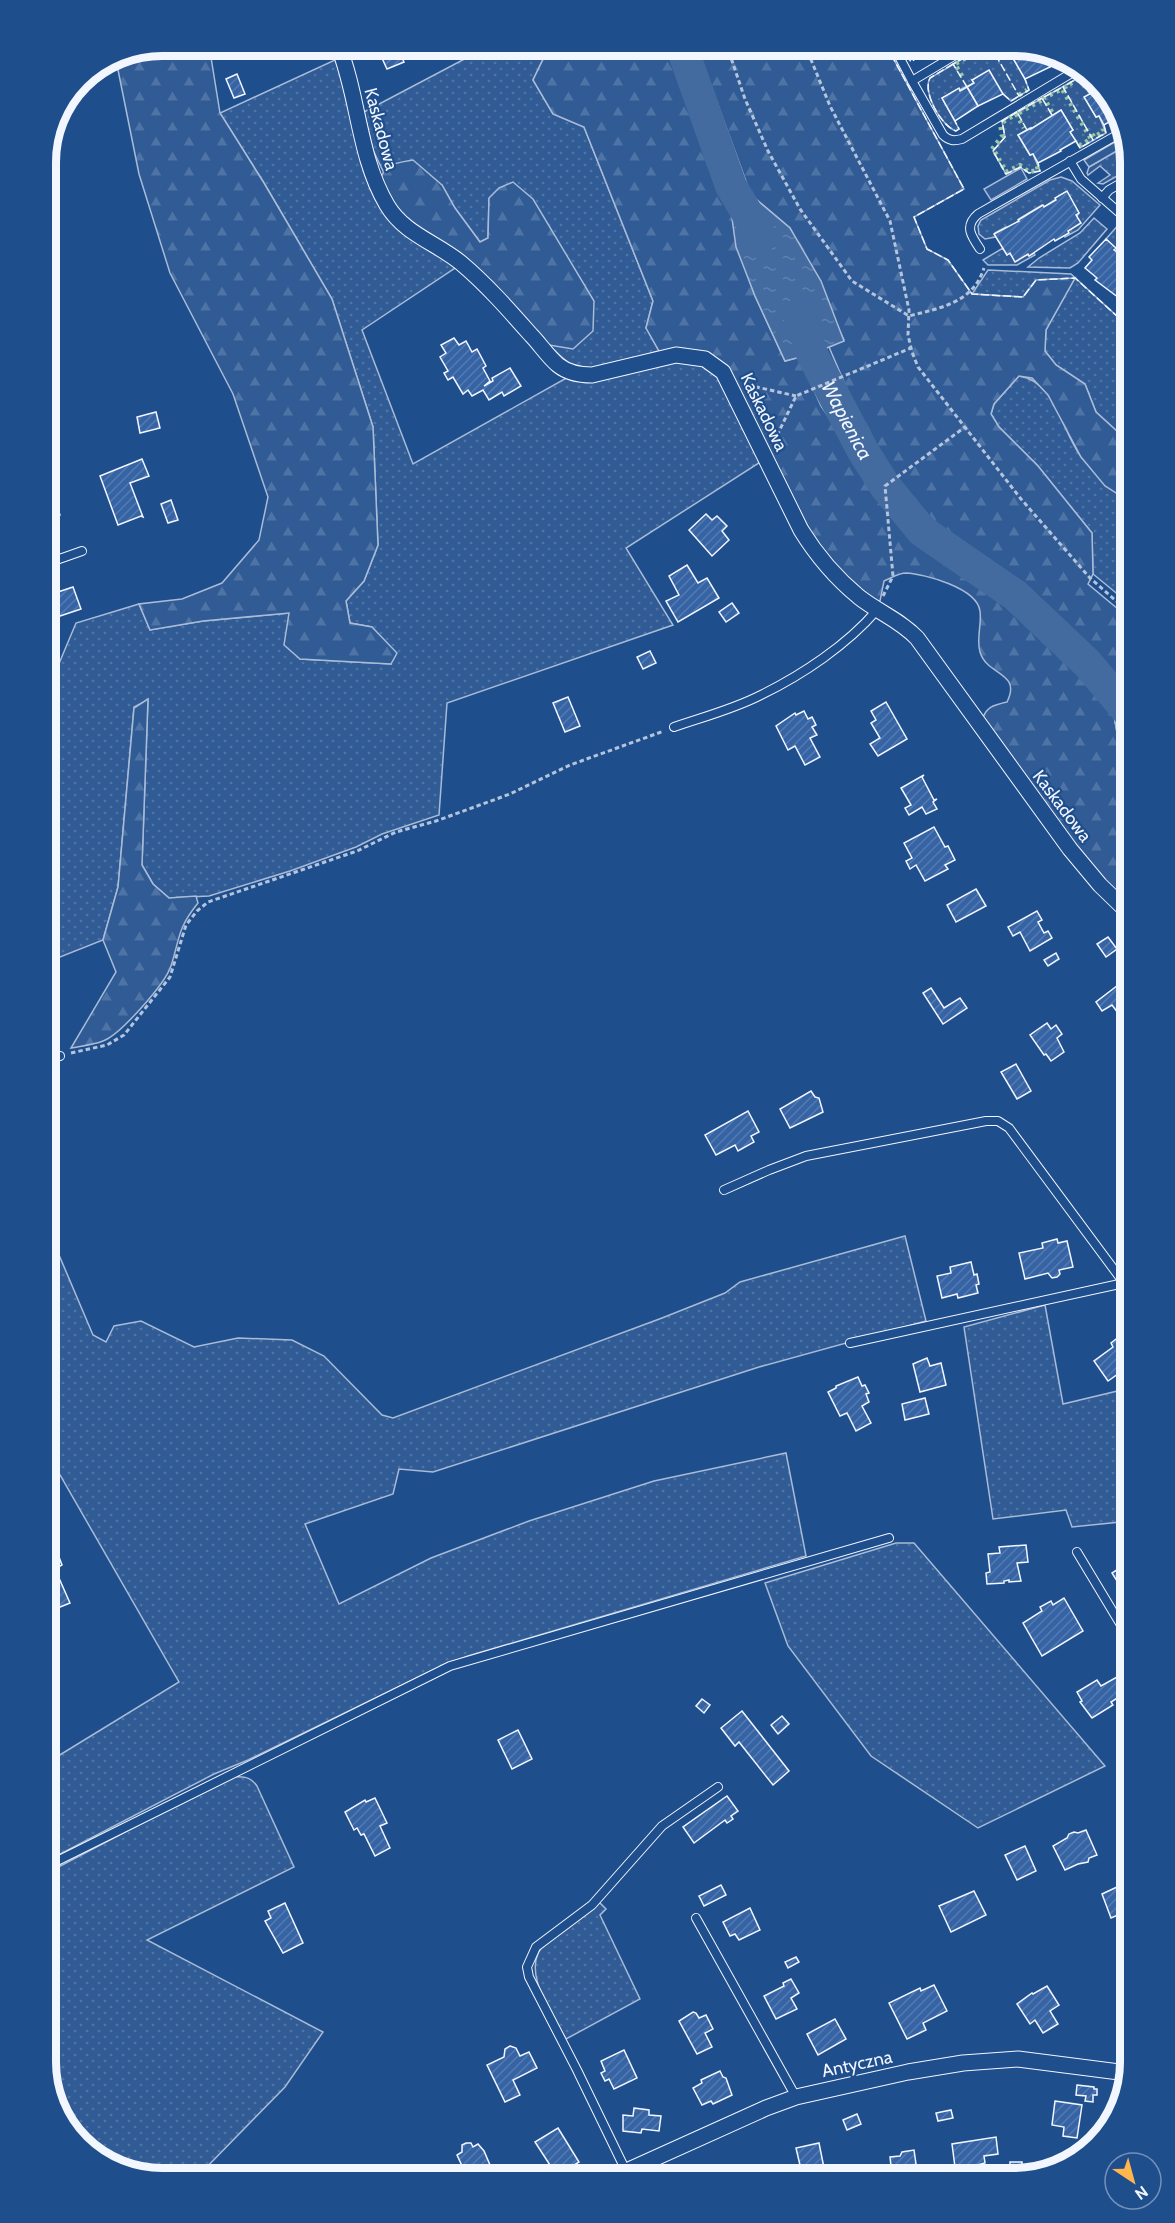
<svg xmlns="http://www.w3.org/2000/svg" width="1175" height="2223" font-family="Cabin,sans-serif">
	<defs>
		<pattern id="grass-dots" width="8" height="8" patternUnits="userSpaceOnUse" patternTransform="scale(1.5)"><rect width="8" height="8" fill="#305b95"/><path d="M2 2h.1M6 6h.1" fill="none" stroke="#4e73a5" stroke-width="1.8" stroke-linecap="round"/></pattern>
		<pattern id="forest-firs" width="22" height="20" patternUnits="userSpaceOnUse" patternTransform="scale(1.5)"><rect width="22" height="20" fill="#305b95"/><path d="M5 1l3.5 6h-7zM16 11l3.5 6h-7z" fill="#4e73a5"/></pattern>
		<pattern id="water-ripples" width="26" height="14" patternUnits="userSpaceOnUse" patternTransform="scale(1.5)"><rect width="26" height="14" fill="#446ba0"/><path d="M2 4q2-2 4 0t4 0M15 11q2-2 4 0t4 0" fill="none" stroke="#5f81ae"/></pattern>
		<pattern id="building-hatch" width="6" height="6" patternUnits="userSpaceOnUse" patternTransform="scale(1.5)"><rect width="6" height="6" fill="#3563a3"/><path d="M-1 1l2-2M0 6l6-6M5 7l2-2" fill="none" stroke="#537ab1"/></pattern>
	</defs>
	<rect width="100%" height="100%" fill="#1f4e8c"/>
	<g fill="url(#grass-dots)" stroke="#a8bbd7" stroke-width="1.5">
		<path d="M 491,45 L 550,45 L 533,80 L 553,114 L 584,127 L 653,301 L 646,328 L 659,351 C 640,356 602,371 584,369 C 569,367 559,354 549,345 L 489,198 L 488,238 L 480,242 L 455,208 L 442,185 L 394,163 L 383,171 L 373,150 L 364,112 Z"/>
		<path d="M 986,45 L 1021,45 L 1028,48 L 1014,60 L 1025,79 L 1029,90 L 1011,101 L 1003,94 L 972,80 L 974,83 L 942,98 L 959,129 L 956,131 C 941,126 922,92 930,78 Z"/>
		<polygon points="337,59 366,168 458,266 362,330 413,464 570,376 688,359 714,370 762,461 626,548 673,625 447,703 439,815 382,834 356,847 290,871 209,896 169,898 153,884 142,865 148,700 134,707 118,887 103,940 45,963 45,697 76,623 139,604 150,630 203,621 290,613 300,659 391,664 372,627 350,623 346,601 364,581 378,545 373,427 332,299 264,183 220,113"/>
		<polygon points="1087,73 1100,90 1085,97 1096,117 1099,116 1106,133 1080,148 1070,132 1073,130 1061,110 1031,129 1030,128 1018,135 1030,155 1033,154 1040,171 1029,173 1020,167 1006,174 993,151 1005,137 1002,121"/>
		<polygon points="1127,145 1130,162 1126,166 1128,170 1103,184 1098,183 1110,175 1100,166 1088,175 1087,173 1089,167"/>
		<polygon points="1061,177 1072,181 1100,205 1078,230 1065,237 1064,236 1079,213 1067,192 1044,207 1042,205 1019,219 1019,221 1007,228 1006,227 995,233 996,237 985,239 979,234 978,226 981,220 1050,180"/>
		<polygon points="1094,218 1107,229 1078,263 1070,268 1028,267 1039,258 1080,233"/>
		<polygon points="1120,223 1130,232 1130,261 1114,250 1115,248 1106,239"/>
		<polygon points="1003,248 1007,255 1010,253 1015,261 1028,254 1029,256 1034,253 1035,255 1017,265 988,265 983,260"/>
		<polygon points="988,270 1071,274 1130,328 1130,443 1096,412 1085,384 1056,365 1045,351 1046,330 1075,278 1023,297 972,294"/>
		<path d="M 1019,376 C 1056,381 1062,433 1082,458 C 1092,469 1118,496 1130,502 L 1130,596 L 1126,601 L 1093,574 L 1092,533 L 1038,466 L 999,427 L 991,414 L 994,404 Z"/>
		<polygon points="45,1222 93,1335 106,1342 114,1326 141,1321 194,1347 238,1338 292,1340 324,1356 382,1415 393,1418 662,1318 725,1293 740,1282 905,1236 926,1321 759,1367 433,1472 399,1469 393,1494 305,1524 339,1604 431,1558 529,1521 654,1481 786,1453 806,1556 468,1656 431,1671 248,1760 214,1774 45,1862 45,1764 179,1682 56,1468 45,1473"/>
		<polygon points="1045,1305 1063,1404 1130,1388 1130,1521 1072,1527 1066,1510 993,1519 964,1327"/>
		<polygon points="896,1543 914,1543 1105,1766 978,1828 871,1756 788,1646 765,1583"/>
		<path d="M 230,1777 C 242,1776 250,1776 257,1786 L 294,1867 L 147,1940 L 323,2032 L 285,2087 L 196,2178 L 155,2178 L 97,2158 L 54,2106 L 45,2061 L 45,1874 Z"/>
		<path d="M 599,1902 L 606,1909 L 600,1915 L 640,1999 L 566,2039 C 552,2014 517,1966 547,1942 C 564,1928 584,1918 599,1902 Z"/>
	</g>
	<g fill="url(#forest-firs)" stroke="#a8bbd7" stroke-width="1.5">
		<polygon points="162,45 209,45 220,113 264,183 332,299 373,427 378,545 364,581 346,601 350,623 372,627 397,653 391,664 300,659 284,645 289,613 203,621 150,630 139,604 182,599 222,583 259,540 268,497 233,394 170,273 139,174 115,55"/>
		<path d="M 550,45 L 673,45 L 709,156 L 730,204 L 737,247 L 755,296 L 785,361 L 799,357 L 821,406 L 878,491 L 917,536 L 1006,602 L 1079,671 L 1113,710 L 1118,738 L 1130,751 L 1130,908 L 1103,881 L 982,721 C 985,707 994,705 1007,702 C 1022,672 987,676 980,652 C 976,639 982,624 980,611 C 977,588 925,574 906,573 C 899,573 891,578 884,581 L 880,601 L 875,604 L 860,594 L 804,527 L 732,380 L 680,349 L 659,351 L 646,328 L 653,301 L 584,127 L 553,114 L 533,80 Z"/>
		<polygon points="696,45 886,45 964,189 914,217 927,249 948,260 972,294 1023,297 1036,280 1075,278 1046,330 1045,351 1056,365 1085,384 1096,412 1130,443 1130,502 1105,486 1081,457 1048,395 1032,378 1019,376 994,404 991,414 999,427 1038,466 1092,533 1093,574 1088,584 1130,619 1130,704 1125,701 1094,657 1019,587 924,520 872,447 829,347 844,340 790,228 751,195"/>
		<path d="M 413,160 L 442,185 L 455,208 L 480,242 L 488,238 L 489,198 L 499,188 L 513,182 L 533,199 L 594,301 L 593,331 L 573,349 L 549,345 L 413,229 L 379,182 C 385,163 395,163 413,160 Z"/>
		<path d="M 148,699 L 142,865 L 153,884 L 169,898 L 196,896 L 198,903 C 177,929 180,938 171,966 C 165,984 120,1035 103,1041 C 93,1045 81,1046 71,1048 L 116,972 L 103,940 L 118,887 L 134,708 Z"/>
	</g>
	<g fill="#305b95" stroke="#a8bbd7" stroke-width="1.5">
		<polygon points="1125,136 1127,145 1089,167 1084,160"/>
		<polygon points="1021,168 1027,179 991,200 984,189"/>
	</g>
	<g fill="url(#water-ripples)" stroke="#a8bbd7" stroke-width="1.5">
		<polygon points="751,195 790,228 821,281 844,341 812,354 785,361 755,296 736,247 730,204"/>
		<polygon points="1125,701 1130,704 1130,751 1118,738 1113,710"/>
	</g>
	<g fill="none" stroke-linecap="round" stroke-linejoin="round">
		<g stroke="#446ba0" stroke-width="32">
			<polyline points="681,45 731,186 761,237"/>
			<path id="s1" d="M 799,314 L 812,354 L 863,451 L 885,486 L 922,531 L 1015,595 L 1087,663 L 1130,714"/>
		</g>
	</g>
	<g fill="url(#building-hatch)" stroke="#f2f6ff" stroke-width="1.5">
		<polygon points="376,45 396,45 404,62 387,69"/>
		<polygon points="911,45 934,45 918,57"/>
		<polygon points="1028,48 1042,53 1050,67 1025,79 1014,60"/>
		<polygon points="1042,53 1058,59 1059,61 1050,67"/>
		<polygon points="989,70 1003,94 978,106 967,87 974,83 972,80"/>
		<polygon points="237,74 245,94 234,98 226,79"/>
		<polygon points="967,87 978,106 955,121 942,98 959,88 960,91"/>
		<polygon points="1097,90 1100,90 1121,117 1119,116 1104,125 1099,116 1096,117 1084,97"/>
		<polygon points="1061,110 1073,130 1070,132 1076,141 1060,150 1061,151 1038,163 1033,154 1030,155 1018,135 1031,128 1031,129"/>
		<polygon points="1067,191 1079,213 1076,215 1081,223 1068,231 1069,233 1055,241 1054,239 1029,256 1028,254 1015,262 1010,253 1007,255 994,234 1019,221 1018,220 1043,205 1044,207 1056,200 1055,198"/>
		<polygon points="1106,239 1116,248 1114,250 1130,261 1128,310 1117,300 1119,298 1095,280 1097,278 1085,268 1092,260 1089,257"/>
		<polygon points="454,338 459,345 466,341 472,352 477,349 486,366 483,368 490,381 484,386 493,381 492,378 510,368 521,386 504,396 502,392 489,400 483,390 472,396 468,390 463,394 453,377 448,380 444,373 448,371 440,357 446,353 441,345"/>
		<polygon points="156,412 160,428 140,433 137,417"/>
		<polygon points="142,459 149,476 130,483 143,517 141,516 118,525 100,476"/>
		<polygon points="48,488 60,515 47,521 49,524 45,525 45,489"/>
		<polygon points="171,500 178,520 168,523 161,504"/>
		<polygon points="706,514 712,520 717,516 727,526 722,531 729,540 712,556 689,530"/>
		<polygon points="687,565 698,583 707,578 719,598 678,622 666,601 679,595 669,576"/>
		<polygon points="56,584 58,592 73,587 81,609 57,617 47,588"/>
		<polygon points="45,588 47,588 57,617 45,622"/>
		<polygon points="732,603 739,613 726,622 719,612"/>
		<polygon points="650,651 656,663 643,669 637,657"/>
		<polygon points="568,697 580,726 565,732 553,703"/>
		<polygon points="886,702 907,739 878,756 870,744 880,738 871,723 876,720 871,711"/>
		<polygon points="804,711 808,719 812,717 816,725 812,727 817,735 810,738 820,757 805,765 795,746 788,750 776,726 795,713 796,715"/>
		<polygon points="924,775 922,777 934,800 937,799 933,802 937,809 926,814 922,807 909,815 905,808 911,805 901,788"/>
		<polygon points="934,827 945,847 948,846 955,860 945,865 948,869 925,881 916,865 910,869 906,861 912,858 904,843"/>
		<polygon points="976,889 986,906 956,922 947,905"/>
		<polygon points="1037,911 1042,920 1038,922 1044,933 1048,931 1052,938 1030,951 1020,932 1013,936 1008,927"/>
		<polygon points="1108,937 1117,949 1106,957 1097,944"/>
		<polygon points="1056,953 1059,959 1048,966 1044,960"/>
		<polygon points="1126,979 1130,984 1130,1017 1124,1021 1112,1005 1102,1011 1096,1002"/>
		<polygon points="931,988 944,1008 960,998 967,1008 943,1024 923,993"/>
		<polygon points="1047,1023 1051,1029 1056,1025 1062,1034 1057,1038 1064,1052 1051,1061 1046,1054 1044,1055 1030,1035"/>
		<polygon points="1016,1064 1031,1091 1017,1099 1001,1072"/>
		<polygon points="811,1091 815,1097 819,1098 823,1112 790,1128 780,1109"/>
		<polygon points="748,1111 759,1132 751,1136 754,1142 738,1151 735,1145 716,1155 705,1135"/>
		<polygon points="1057,1239 1058,1243 1067,1241 1073,1267 1059,1270 1060,1274 1057,1277 1052,1278 1048,1273 1025,1279 1019,1253 1043,1248 1042,1243"/>
		<polygon points="971,1262 974,1275 977,1274 979,1284 976,1285 978,1293 958,1298 957,1294 942,1298 937,1276 951,1273 950,1267"/>
		<polygon points="1124,1333 1126,1336 1130,1333 1130,1369 1128,1367 1108,1381 1094,1361 1113,1347 1111,1343"/>
		<polygon points="927,1358 930,1366 941,1363 946,1385 920,1392 913,1364"/>
		<polygon points="858,1377 862,1386 865,1385 869,1393 866,1394 869,1402 862,1406 871,1423 856,1431 847,1413 840,1416 828,1392 836,1388 836,1386"/>
		<polygon points="925,1398 929,1414 905,1420 902,1404"/>
		<polygon points="1026,1545 1028,1562 1017,1563 1021,1581 1009,1582 1009,1580 1004,1581 1004,1583 987,1584 986,1573 990,1572 988,1554 1000,1553 999,1547"/>
		<polygon points="1130,1549 1130,1573 1117,1581 1112,1573 1126,1564 1127,1559 1124,1553"/>
		<polygon points="59,1557 62,1565 55,1569 70,1603 50,1611 45,1599 45,1563"/>
		<polygon points="1064,1598 1083,1631 1042,1656 1023,1623 1042,1611 1040,1607 1051,1601 1053,1605"/>
		<polygon points="45,1669 58,1688 45,1696"/>
		<polygon points="1117,1677 1127,1692 1111,1702 1113,1705 1092,1718 1080,1702 1082,1701 1077,1692 1097,1680 1101,1686"/>
		<polygon points="702,1699 710,1705 704,1713 696,1706"/>
		<polygon points="742,1711 789,1771 773,1785 739,1742 735,1746 721,1728"/>
		<polygon points="782,1716 789,1724 778,1734 771,1725"/>
		<polygon points="518,1730 532,1759 512,1769 498,1740"/>
		<polygon points="727,1796 738,1811 731,1816 733,1819 727,1823 725,1820 694,1843 683,1827"/>
		<polygon points="375,1798 387,1823 380,1826 390,1848 375,1856 364,1834 361,1835 357,1828 354,1830 345,1812 365,1800 366,1802"/>
		<polygon points="1086,1830 1097,1855 1089,1858 1088,1862 1078,1864 1065,1870 1053,1846 1067,1838 1069,1834 1074,1832 1078,1833"/>
		<polygon points="1025,1846 1036,1871 1017,1880 1005,1855"/>
		<polygon points="1128,1882 1130,1918 1128,1919 1125,1912 1111,1918 1102,1894"/>
		<polygon points="721,1885 726,1895 704,1906 699,1896"/>
		<polygon points="974,1891 986,1915 951,1932 939,1906"/>
		<polygon points="285,1903 303,1943 283,1953 265,1921 271,1918 268,1911"/>
		<polygon points="750,1908 760,1930 739,1940 735,1934 730,1936 723,1922"/>
		<polygon points="796,1957 799,1962 788,1968 785,1962"/>
		<polygon points="791,1979 799,1993 791,1998 797,2009 776,2019 764,1996 784,1986 783,1983"/>
		<polygon points="934,1985 947,2011 923,2023 926,2030 907,2039 889,2003 920,1988 921,1991"/>
		<polygon points="1047,1986 1059,2005 1050,2011 1058,2024 1043,2033 1035,2020 1030,2024 1017,2004 1032,1993 1033,1994"/>
		<polygon points="693,2012 696,2013 699,2018 706,2015 713,2029 705,2033 712,2047 697,2054 679,2021"/>
		<polygon points="835,2019 846,2039 818,2055 807,2034"/>
		<polygon points="510,2046 516,2048 520,2056 529,2052 537,2068 513,2080 520,2095 505,2102 487,2065 504,2057 505,2049"/>
		<polygon points="624,2050 637,2078 614,2089 609,2079 605,2081 601,2073 605,2071 601,2061"/>
		<polygon points="720,2071 723,2077 726,2078 732,2095 713,2104 711,2101 702,2105 693,2088 702,2083 701,2080"/>
		<polygon points="1077,2085 1094,2087 1094,2089 1097,2089 1097,2095 1093,2095 1093,2102 1085,2101 1086,2096 1076,2095"/>
		<polygon points="1055,2101 1082,2105 1077,2138 1063,2136 1064,2127 1052,2125"/>
		<polygon points="634,2108 649,2110 649,2115 661,2116 659,2131 642,2129 641,2133 623,2131 623,2115 633,2116"/>
		<polygon points="951,2110 953,2118 938,2121 936,2113"/>
		<polygon points="857,2114 861,2124 847,2130 843,2120"/>
		<polygon points="558,2128 579,2162 557,2176 535,2142"/>
		<polygon points="996,2137 998,2154 984,2156 985,2163 977,2165 978,2172 959,2175 958,2167 955,2167 952,2144"/>
		<polygon points="466,2143 471,2143 473,2147 478,2144 484,2151 493,2172 481,2178 462,2178 458,2171 463,2168 457,2155 462,2152 462,2145"/>
		<polygon points="819,2143 826,2178 803,2178 796,2148"/>
		<polygon points="914,2150 918,2178 876,2178 875,2169 891,2166 890,2157 900,2156 902,2152"/>
		<polygon points="1010,2162 1022,2162 1021,2176 998,2176 998,2166 1010,2166"/>
	</g>
	<g fill="none" stroke-linecap="round" stroke-linejoin="round">
		<g stroke="#f2f6ff" stroke-width="10">
			<g id="service">
				<polyline points="893,45 912,81 972,45"/>
				<path d="M 912,81 L 943,135 C 949,141 954,141 962,139 L 1080,68"/>
				<polyline points="1070,161 1081,179 1130,222"/>
				<polyline points="1102,198 1109,190 1130,178"/>
				<path d="M 980,249 C 971,236 964,226 978,214 L 1124,131"/>
				<polyline points="45,564 82,551"/>
				<path d="M 674,727 C 703,717 734,709 761,695 C 802,675 847,645 877,610"/>
				<polyline points="45,1059 60,1056"/>
				<polyline points="724,1190 769,1170 806,1156 986,1121 998,1121 1009,1128 1124,1283"/>
				<polyline points="850,1343 1124,1283 1130,1292"/>
				<polyline points="1077,1552 1130,1640"/>
				<polyline points="45,1867 450,1666 889,1538"/>
				<polyline points="696,1918 796,2097"/>
				<polyline points="626,2171 577,2070 529,1977 527,1967 536,1947 592,1905 662,1826 718,1787"/>
			</g>
		</g>
		<g stroke="#f2f6ff" stroke-width="17">
			<g id="minor">
				<path d="M 338,45 C 359,97 358,156 387,205 C 404,234 437,243 461,263 C 486,284 509,310 531,335 C 540,344 548,357 558,365 C 568,373 580,375 592,375 L 676,355 L 705,359 L 723,372 L 801,530 C 817,556 836,578 859,597 C 878,612 900,620 917,638 L 1070,849 L 1100,885 L 1130,914"/>
				<polyline points="611,2178 766,2108 796,2097 908,2072 963,2063 1018,2059 1127,2073"/>
			</g>
		</g>
		<g stroke="#b3c4dc" stroke-width="3" stroke-dasharray="4.5 3" stroke-linecap="butt">
			<path d="M 730,45 L 728,49 L 745,99 L 768,151 L 800,209 L 852,281 L 909,316 C 940,308 973,303 984,268"/>
			<polyline points="805,45 830,106 890,221 909,310 908,335 912,352 918,367 1021,499 1090,578 1130,613"/>
			<polyline points="748,385 796,396"/>
			<polyline points="774,442 796,396 911,348"/>
			<polyline points="883,596 893,576 885,486 965,427"/>
			<polyline points="71,1053 107,1045 124,1035 170,977 186,925 197,911 208,902 357,851 396,832 436,821 510,794 570,765 664,731"/>
		</g>
		<use href="#service" stroke="#1f4e8c" stroke-width="8"/>
		<use href="#minor" stroke="#1f4e8c" stroke-width="15"/>
		<g stroke="#97c8a6" stroke-width="4.5" stroke-dasharray="3 4.5" stroke-linecap="butt">
			<polyline points="992,45 999,58"/>
			<polyline points="962,76 955,64 988,46"/>
			<polyline points="1087,78 1086,75 1088,74"/>
			<polyline points="1066,89 1065,87 1082,77 1090,92"/>
			<polyline points="1019,95 1027,90"/>
			<polyline points="1052,112 1044,98 1062,89 1091,139 1080,145 1078,142"/>
			<polyline points="1019,113 1042,100"/>
			<polyline points="1003,122 1016,114 1024,128"/>
			<polyline points="1092,134 1094,137 1104,131 1102,126"/>
			<polyline points="992,149 1002,136 1000,123"/>
			<polyline points="995,152 1006,172 1020,165 1029,172 1038,170 1037,166"/>
		</g>
		<g stroke="#f2f6ff" stroke-width="1.5" stroke-dasharray="8 3" stroke-linecap="butt">
			<polyline points="886,45 964,189 914,217 927,249 948,260 972,294 1023,297 1036,280 1075,278 1130,328"/>
			<polyline points="901,45 911,62 918,57"/>
			<polyline points="990,45 1019,96 1029,90 1025,79"/>
			<path d="M 953,64 L 930,78 C 922,92 941,126 956,131 L 959,129 L 955,121"/>
			<polyline points="1087,73 1083,75 1093,92"/>
			<polyline points="1083,75 1063,87 1093,140 1106,133 1104,125"/>
			<polyline points="967,87 953,64 986,45"/>
			<polyline points="1003,94 1011,101 1019,96"/>
			<polyline points="1017,112 1002,121 1005,137 993,151 1006,174 1021,167 1029,173 1040,171 1038,163"/>
			<polyline points="1052,115 1042,98 1063,87"/>
			<polyline points="1027,130 1017,112 1042,98"/>
			<polyline points="1076,141 1080,148 1093,140"/>
			<polyline points="1130,604 1126,601 1130,596"/>
		</g>
	</g>
	<g text-anchor="middle" stroke-width="4.5" stroke-linejoin="round" paint-order="stroke">
		<g font-size="18" fill="#f2f6ff" stroke="#1f4e8c">
			<text transform="translate(381 129) rotate(75)" y="6">Kaskadowa</text>
			<text transform="translate(764 412) rotate(64)" y="6">Kaskadowa</text>
			<text transform="translate(1062 806) rotate(53)" y="6">Kaskadowa</text>
			<text transform="translate(857 2064) rotate(-12)" y="6">Antyczna</text>
		</g>
		<g font-size="20" font-style="italic" fill="#f2f6ff" stroke="#1f4e8c">
			<text dy="7" stroke="none"><textPath href="#s1" startOffset="117">Wapienica</textPath></text>
		</g>
	</g>
	<path d="M0 0H1175V2223H0ZM162 56H1014A106 106 0 0 1 1120 162V2062A106 106 0 0 1 1014 2168H162A106 106 0 0 1 56 2062V162A106 106 0 0 1 162 56Z" fill="#1f4e8c" fill-rule="evenodd"/>
	<path fill="none" stroke="#f2f6ff" stroke-width="8" d="M162 56H1014A106 106 0 0 1 1120 162V2062A106 106 0 0 1 1014 2168H162A106 106 0 0 1 56 2062V162A106 106 0 0 1 162 56Z"/>
	<g transform="translate(1133 2181) rotate(144)"><circle r="28" fill="#1f4e8c" stroke="#7391ba" stroke-width="1.5"/>
	<path d="M0-4.5L10 22L0 15L-10 22Z" fill="#ffb74d"/>
	<text y="-9" font-size="16" font-weight="bold" text-anchor="middle" fill="#f2f6ff">N</text>
	</g>
</svg>
